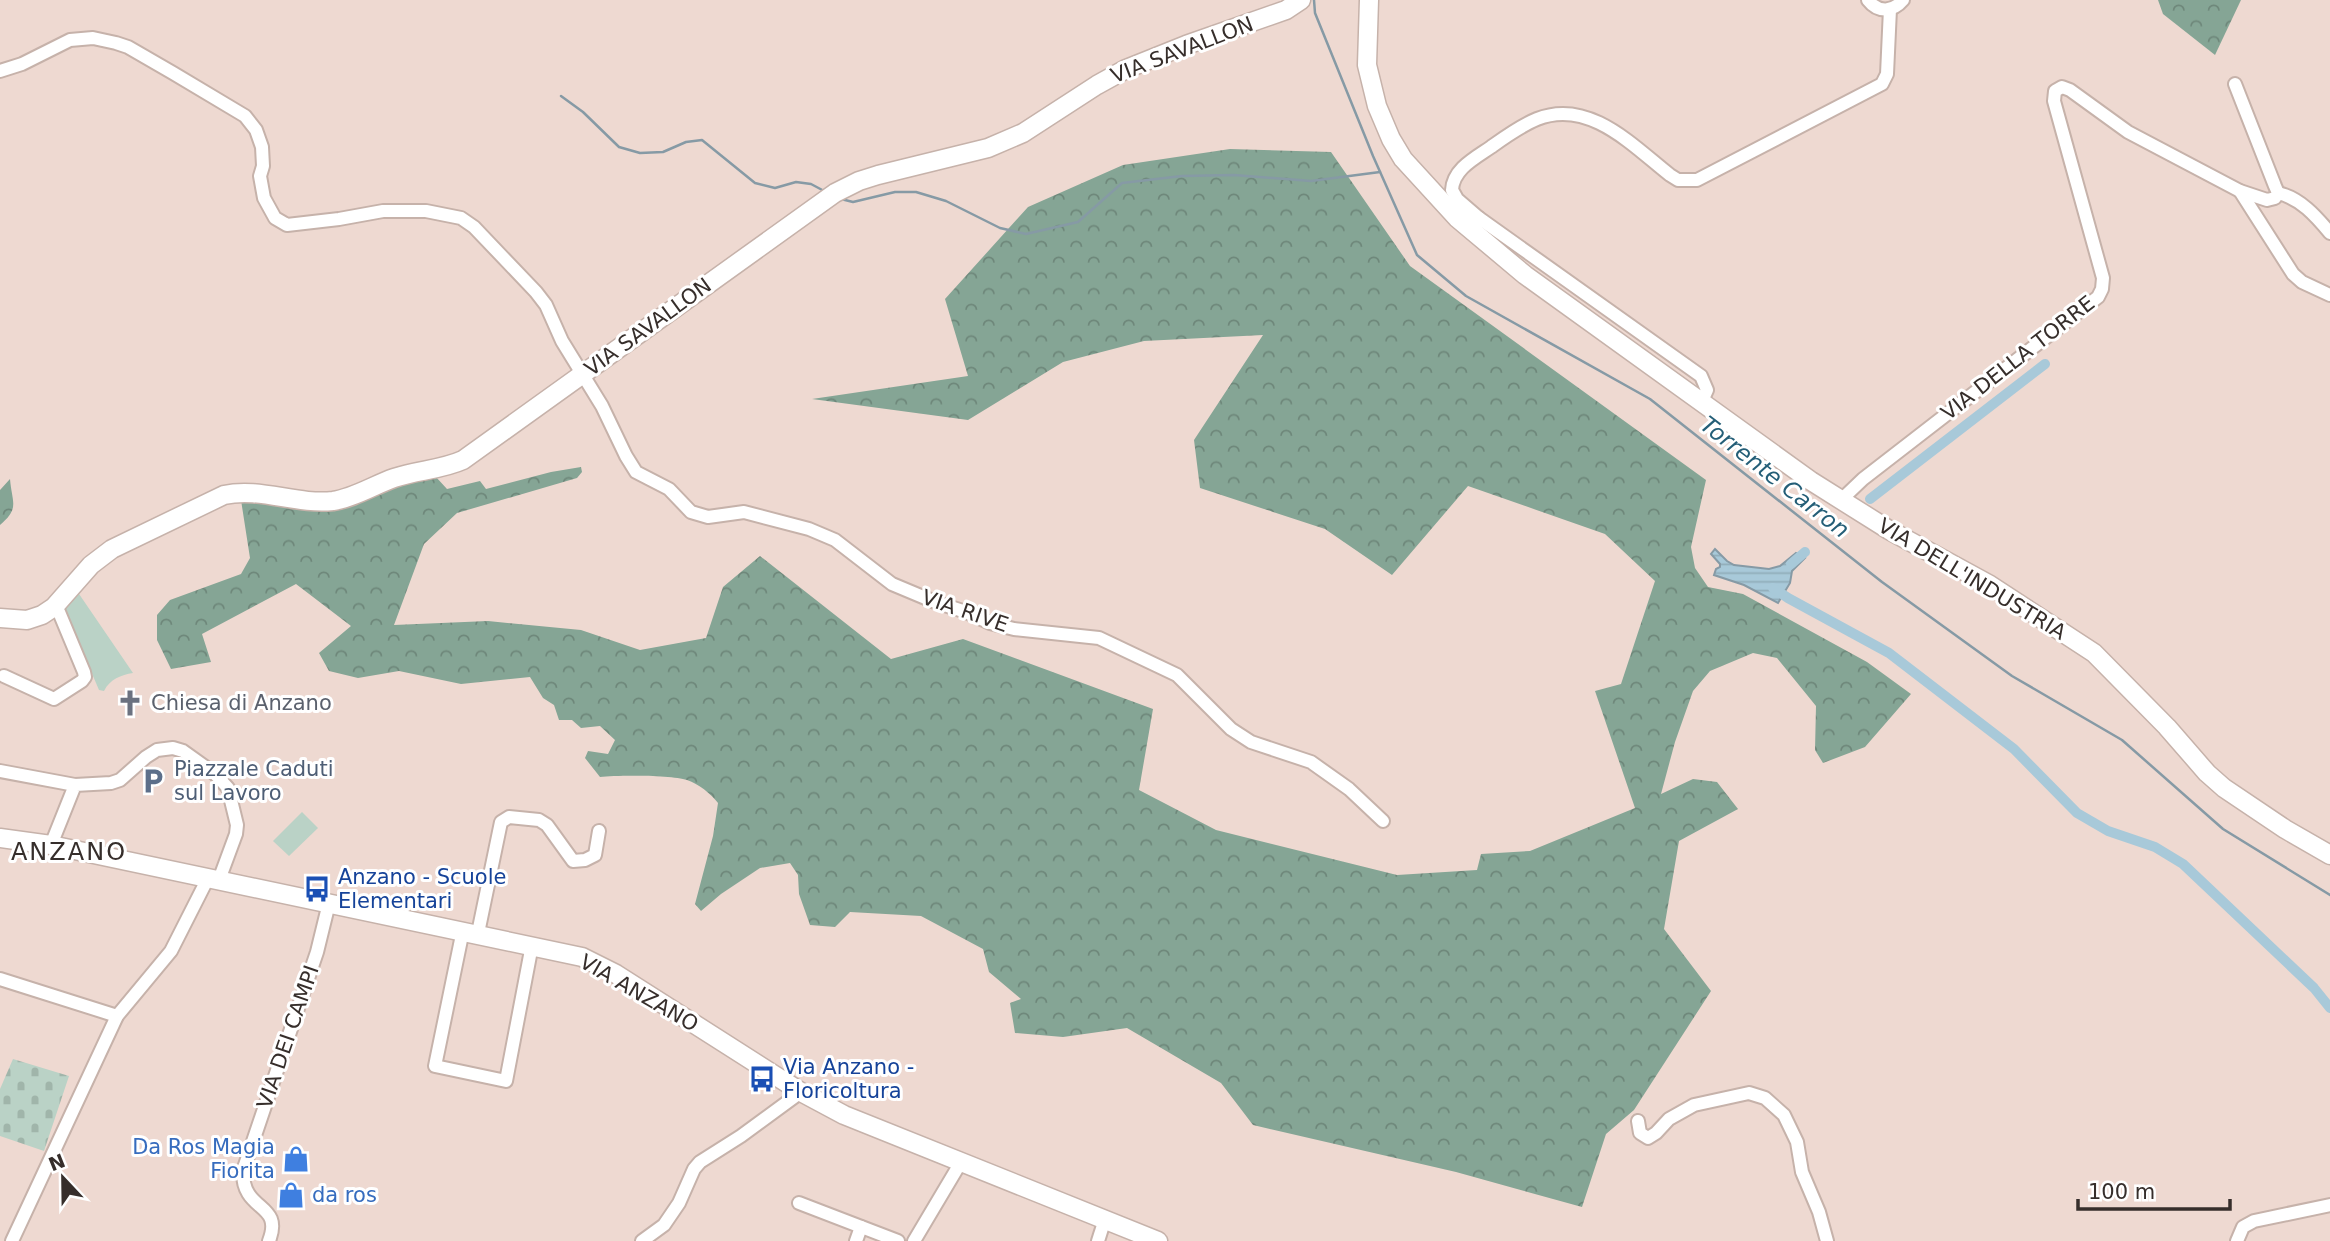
<svg xmlns="http://www.w3.org/2000/svg" width="2330" height="1241" font-family="'DejaVu Sans',sans-serif">
	<defs>
		<pattern id="forest-crowns" width="20" height="18" patternUnits="userSpaceOnUse" patternTransform="scale(1.75)"><rect width="20" height="18" fill="#85a595"/><path d="M2 6a3 3 0 1 1 6 0M12 15a3 3 0 1 1 6 0" fill="none" stroke="#6e877a"/></pattern>
		<pattern id="cemetery-stones" width="16" height="16" patternUnits="userSpaceOnUse" patternTransform="scale(1.75)"><rect width="16" height="16" fill="#bad2c6"/><path d="M2 7V4a2 2 0 0 1 4 0v3zM10 15v-3a2 2 0 0 1 4 0v3z" fill="#a0b5aa"/></pattern>
		<pattern id="water-rules" width="6" height="5" patternUnits="userSpaceOnUse" patternTransform="scale(1.75)"><rect width="6" height="5" fill="#a8c9d9"/><path d="M0 2.5h6" fill="none" stroke="#91adba"/></pattern>
	</defs>
	<rect width="100%" height="100%" fill="#eed9d1"/>
	<g fill="#bad2c6">
		<path d="M 77,591 L 133,673 C 121,675 110,679 104,691 L 99,690 L 64,608 Z"/>
		<polygon points="302,812 318,828 289,856 273,841"/>
	</g>
	<g fill="url(#forest-crowns)">
		<polygon points="2158,0 2241,0 2215,55 2163,14"/>
		<path d="M 1230,149 L 1331,152 L 1410,266 L 1706,480 L 1691,547 L 1695,568 L 1708,587 L 1743,594 L 1867,662 L 1911,694 L 1865,747 L 1823,763 L 1815,750 L 1816,706 L 1777,658 L 1753,653 L 1710,671 L 1693,691 L 1675,742 L 1661,794 L 1693,779 L 1717,782 L 1738,809 L 1679,841 L 1664,929 L 1711,991 L 1634,1110 L 1606,1134 L 1582,1207 L 1456,1172 L 1253,1125 L 1221,1083 L 1127,1028 L 1063,1037 L 1015,1033 L 1010,1003 L 1021,999 L 989,972 L 983,949 L 921,916 L 850,912 L 835,927 L 810,925 L 799,894 L 798,875 L 790,863 L 760,868 L 721,894 L 701,911 L 695,904 L 713,836 L 718,803 C 710,793 699,784 687,780 C 672,775 618,775 600,777 L 585,758 L 588,751 L 608,754 L 615,740 L 600,726 L 581,728 L 572,720 L 559,720 L 554,705 L 543,698 L 530,677 L 461,684 L 399,671 L 358,678 L 329,671 L 319,653 L 351,626 L 296,584 L 202,634 L 211,662 L 171,669 L 157,640 L 157,615 L 170,600 L 241,574 L 250,558 L 241,500 L 392,487 L 436,477 L 447,489 L 480,481 L 486,489 L 551,472 L 581,467 L 582,472 L 577,478 L 457,513 L 424,544 L 394,625 L 488,621 L 581,630 L 640,650 L 706,638 L 723,587 L 760,556 L 891,659 L 963,639 L 1153,709 L 1139,790 L 1216,830 L 1397,875 L 1477,870 L 1481,854 L 1530,851 L 1635,808 L 1595,691 L 1621,684 L 1655,581 L 1605,534 L 1468,486 L 1392,575 L 1325,529 L 1200,488 L 1194,440 L 1263,335 L 1144,341 L 1063,362 L 968,420 L 812,399 L 968,376 L 945,299 L 1028,207 L 1123,165 Z"/>
		<path d="M 10,479 C 12,503 20,508 0,525 L 0,490 Z"/>
	</g>
	<polygon fill="url(#cemetery-stones)" points="13,1059 69,1076 44,1151 0,1136 0,1089"/>
	<polygon fill="url(#water-rules)" stroke="#869aa5" stroke-width="2" points="1715,549 1727,561 1734,565 1769,569 1780,566 1796,553 1805,558 1792,571 1790,583 1778,603 1744,585 1714,575 1716,569 1720,567 1720,564 1711,554"/>
	<g fill="none" stroke-linecap="round" stroke-linejoin="round">
		<g stroke="#869aa5" stroke-width="2.5">
			<polyline points="1314,0 1315,13 1373,156 1417,255 1466,296 1650,399 1882,582 2012,676 2122,740 2223,829 2330,895"/>
			<polyline points="561,96 583,112 619,147 640,153 663,152 686,142 702,140 755,183 775,188 796,182 811,184 826,192"/>
			<polyline points="841,199 853,202 895,192 916,192 946,201 1000,228 1026,234 1078,222 1122,183 1182,176 1234,175 1311,181 1380,172"/>
		</g>
		<g stroke="#a8c9d9" stroke-width="10">
			<polyline points="1870,499 2045,364"/>
			<polyline points="1791,564 1805,552"/>
			<polyline points="1773,588 1788,598 1889,653 2014,749 2077,813 2108,831 2155,847 2183,864 2314,988 2330,1008"/>
		</g>
		<g stroke="#c6b2aa" stroke-width="16">
			<g id="street">
				<path d="M 1868,0 C 1878,13 1893,12 1903,0"/>
				<polyline points="0,71 22,64 70,40 93,38 116,43 128,47 173,73 245,116 256,130 262,147 263,166 260,176 264,198 275,218 287,225 339,219 383,211 426,211 461,218 474,227 536,292 546,305 562,341 602,406 626,456 636,472 669,489 691,512 708,517 744,512 809,529 835,540 892,584 935,602 966,612 990,623 1014,629 1099,638 1177,675 1231,729 1251,742 1311,762 1349,789 1383,821"/>
				<polyline points="2240,191 2293,274 2302,282 2330,295"/>
				<path d="M 2278,193 C 2300,198 2316,216 2330,233"/>
				<polyline points="1479,218 1701,376 1707,390 1702,401"/>
				<path d="M 1471,230 L 1479,218 L 1457,199 L 1452,190 C 1453,169 1475,158 1491,147 C 1505,137 1520,126 1537,119 C 1589,98 1633,146 1670,175 L 1678,180 L 1697,180 L 1882,84 L 1887,74 L 1890,9"/>
				<polyline points="1841,500 1863,479 2098,297 2102,289 2103,278 2054,101 2055,91 2062,87 2070,90 2128,132 2240,191 2267,200 2275,198 2278,193 2275,186 2235,84"/>
				<polyline points="4,676 54,699 82,681 85,677 84,672 59,612 54,607"/>
				<polyline points="0,771 75,785"/>
				<polyline points="51,845 75,785 111,783 120,780 146,757 157,750 173,748 183,751 215,774 228,788 237,825 236,834 219,880"/>
				<polyline points="463,930 435,1066 506,1081 532,945"/>
				<polyline points="478,933 501,822 509,817 539,820 547,825 573,861 585,860 595,855 599,831"/>
				<polyline points="0,979 117,1016"/>
				<polyline points="1638,1121 1640,1133 1648,1138 1656,1133 1669,1119 1694,1105 1749,1093 1765,1098 1784,1115 1797,1142 1802,1172 1819,1212 1827,1241"/>
				<polyline points="799,1203 898,1241"/>
				<polyline points="12,1241 117,1016 171,951 208,878"/>
				<path d="M 269,1241 C 284,1202 242,1213 243,1171 L 317,952 L 329,903"/>
				<polyline points="642,1241 664,1225 679,1203 694,1169 700,1162 741,1136 801,1092"/>
				<polyline points="856,1241 861,1227"/>
				<polyline points="914,1241 961,1162"/>
				<polyline points="1098,1241 1105,1219"/>
				<polyline points="2237,1241 2243,1227 2254,1221 2330,1205"/>
			</g>
		</g>
		<g stroke="#c6b2aa" stroke-width="21">
			<g id="secondary">
				<polyline points="1369,0 1367,65 1377,106 1391,139 1403,159 1457,218 1525,275 1811,481 1889,530 1990,585 2094,653 2167,727 2207,773 2224,788 2285,829 2330,855"/>
				<path d="M 0,618 L 27,620 L 42,615 L 54,607 L 91,565 L 112,549 L 224,495 C 260,487 296,505 333,501 C 354,498 374,485 394,478 C 417,470 441,470 463,460 L 835,193 L 859,181 L 878,175 L 988,148 L 1023,133 L 1097,85 L 1126,69 L 1186,45 L 1286,10 L 1301,0"/>
				<polyline points="0,838 51,845 582,957 616,974 801,1092 844,1115 1158,1241"/>
			</g>
		</g>
		<use href="#street" stroke="#fff" stroke-width="12"/>
		<use href="#secondary" stroke="#fff" stroke-width="18"/>
	</g>
	<defs>
		<g id="church-bare" transform="scale(2.1)"><path d="M-1.2-6h2.4v3.5h3.3v2.4h-3.3V6h-2.4V-.1h-3.3v-2.4h3.3Z" fill="#6b7280" stroke="#fff" stroke-width="2.5" paint-order="stroke"/></g>
		<g id="parking-bare" transform="scale(2.1)"><path d="M-3.5-5.5H1a3.5 3.5 0 0 1 0 7H-1V5.5H-3.5ZM-1-3.4V-.6H.8a1.4 1.4 0 0 0 0-2.8Z" fill="#5c6f8a" stroke="#fff" stroke-width="2.5" paint-order="stroke"/></g>
		<g id="bus-bare" transform="scale(2.1)"><path d="M-5-6H5V4H4V6H2V4H-2V6H-4V4H-5ZM-3.5-4V0h7V-4ZM-3.5 1.2v1.5H-2V1.2ZM2 1.2v1.5H3.5V1.2Z" fill="#1a4fb4" stroke="#fff" stroke-width="2.5" paint-order="stroke"/></g>
		<g id="shop-bare" transform="scale(2.1)"><path d="M-5-2.5h2.3a2.7 3.5 0 0 1 5.4 0H5L5.5 6h-11ZM-1.5-2.5h3a1.5 2.3 0 0 0-3 0Z" fill="#3f7fe0" stroke="#fff" stroke-width="2.5" paint-order="stroke"/></g>
	</defs>
	<g fill-rule="evenodd">
		<use href="#church-bare" x="130" y="703"/>
		<use href="#parking-bare" x="153" y="781"/>
		<use href="#bus-bare" x="317" y="889"/>
		<use href="#bus-bare" x="762" y="1079"/>
		<use href="#shop-bare" x="296" y="1159"/>
		<use href="#shop-bare" x="291" y="1195"/>
	</g>
	<g text-anchor="middle" stroke-width="6" stroke-linejoin="round" paint-order="stroke">
		<g font-size="21" fill="#362e2b" stroke="#fff">
			<text transform="translate(1182 50) rotate(-21)" y="7">VIA SAVALLON</text>
			<text transform="translate(648 327) rotate(-36)" y="7">VIA SAVALLON</text>
			<text transform="translate(2018 358) rotate(-38)" y="7">VIA DELLA TORRE</text>
			<text transform="translate(1972 579) rotate(31)" y="7">VIA DELL'INDUSTRIA</text>
			<text transform="translate(965 611) rotate(19)" y="7">VIA RIVE</text>
			<text transform="translate(639 993) rotate(30)" y="7">VIA ANZANO</text>
			<text transform="translate(288 1037) rotate(-71)" y="7">VIA DEI CAMPI</text>
		</g>
		<g font-size="21" fill="#5b616d" stroke="#fff" text-anchor="start">
			<text x="151" y="710">Chiesa di Anzano</text>
		</g>
		<g font-size="21" fill="#4e5e75" stroke="#fff" text-anchor="start">
			<text x="174" y="776">Piazzale Caduti<tspan x="174" dy="24">sul Lavoro</tspan></text>
		</g>
		<g font-size="21" fill="#164399" stroke="#fff" text-anchor="start">
			<text x="338" y="884">Anzano - Scuole<tspan x="338" dy="24">Elementari</tspan></text>
			<text x="783" y="1074">Via Anzano -<tspan x="783" dy="24">Floricoltura</tspan></text>
		</g>
		<g font-size="21" fill="#366cbe" stroke="#fff" text-anchor="end">
			<text x="275" y="1154">Da Ros Magia<tspan x="275" dy="24">Fiorita</tspan></text>
			<text x="312" y="1202" text-anchor="start">da ros</text>
		</g>
		<g font-size="23" font-style="italic" fill="#245e77" stroke="#fff">
			<text transform="translate(1775 477) rotate(38)" y="8">Torrente Carron</text>
		</g>
		<g font-size="24" letter-spacing="2" fill="#362e2b" stroke="#fff">
			<text x="69" y="860">ANZANO</text>
		</g>
	</g>
	<g transform="translate(63 1178) rotate(338)" stroke="#ffffff" stroke-width="5" paint-order="stroke">
	<path d="M0-5L12 26L0 18L-12 26Z" fill="#362e2b"/>
	<text y="-10" font-size="19" font-weight="bold" text-anchor="middle" fill="#362e2b">N</text>
	</g>
	<path d="M2078 1199v10h152v-10" fill="none" stroke="#362e2b" stroke-width="3.5"/>
	<text x="2088" y="1199" font-size="21" fill="#362e2b" stroke="#ffffff" stroke-width="5" paint-order="stroke">100 m</text>
</svg>
